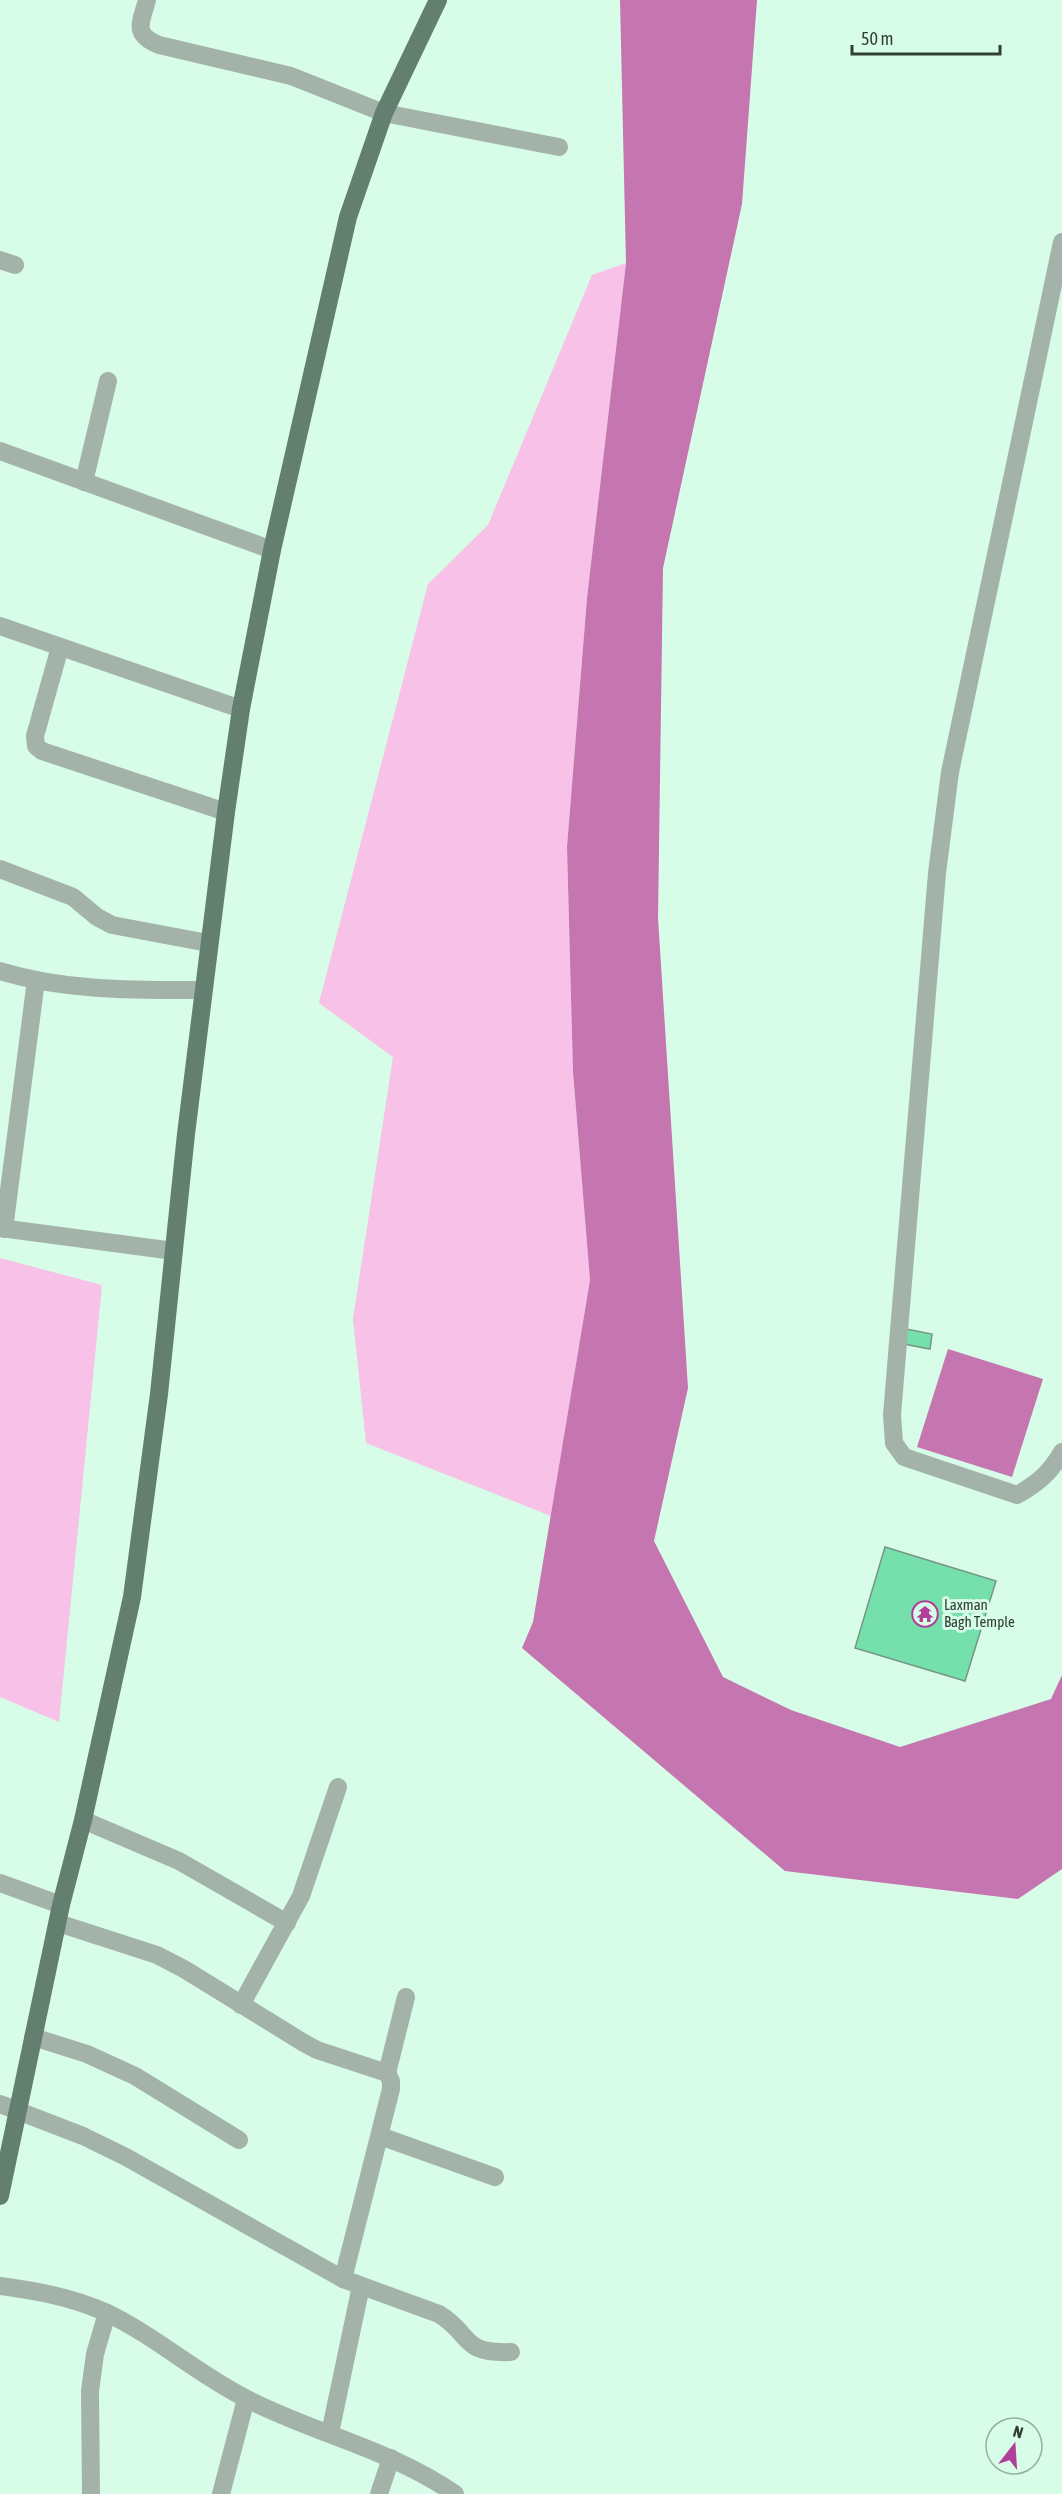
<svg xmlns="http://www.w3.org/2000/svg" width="1062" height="2494" font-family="'Asap Condensed',sans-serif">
	<rect width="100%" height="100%" fill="#d7fce7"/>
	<g fill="#f8c1e7">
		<polygon points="626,263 587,598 567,847 573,1072 590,1280 551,1516 366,1443 353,1319 393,1057 319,1003 428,584 488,525 592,275"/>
		<polygon points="0,1258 102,1285 59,1722 0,1697"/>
	</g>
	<g fill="#c575af">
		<polygon points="620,0 757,0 742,204 663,568 658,918 688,1388 654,1541 723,1677 791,1710 900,1747 1051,1699 1062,1675 1062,1869 1018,1899 785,1871 522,1648 533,1622 590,1280 573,1072 567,847 587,598 626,263"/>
		<polygon points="948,1349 1043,1379 1012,1477 917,1447"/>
	</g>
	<g fill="#75e0ac" stroke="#769785" stroke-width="1.5">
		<polygon points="906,1329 932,1334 930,1349 903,1344"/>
		<polygon points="885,1547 996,1581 965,1681 855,1648"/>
	</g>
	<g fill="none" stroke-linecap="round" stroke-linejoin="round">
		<g stroke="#a4b3aa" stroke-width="18">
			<path d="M 147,0 C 141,23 132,34 159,45 L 291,76 L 384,113 L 559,147"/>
			<path d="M 1062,242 L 950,772 L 937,873 L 892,1415 L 894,1443 L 904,1457 L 1017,1495 C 1038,1483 1050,1473 1062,1452"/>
			<polyline points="0,260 15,265"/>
			<polyline points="0,451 272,550"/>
			<polyline points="84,482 108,381"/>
			<polyline points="0,626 241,709"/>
			<polyline points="60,647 35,736 36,746 42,751 226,812"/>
			<polyline points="0,869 73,897 97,917 112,925 208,943"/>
			<path d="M 0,971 C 66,991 133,990 202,990"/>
			<polyline points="0,1228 174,1251"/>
			<polyline points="4,1229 36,980"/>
			<polyline points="83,1820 179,1861 287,1923"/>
			<polyline points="0,1883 61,1905"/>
			<polyline points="58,1923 157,1955 184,1969 304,2043 317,2050 387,2073 391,2081 391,2089 343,2279"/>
			<polyline points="241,2005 301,1896 338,1787"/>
			<polyline points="33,2037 87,2054 135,2076 239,2140"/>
			<polyline points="387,2073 406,1997"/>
			<path d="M 0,2104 L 83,2136 L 126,2157 L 343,2279 L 439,2314 C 473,2335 460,2354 511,2352"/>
			<polyline points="380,2136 495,2177"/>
			<path d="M 0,2286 C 37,2291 71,2297 105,2312 C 156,2336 198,2375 249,2400 C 316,2434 392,2450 455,2494"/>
			<polyline points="330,2433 361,2286"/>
			<polyline points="91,2494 90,2391 95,2354 107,2313"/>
			<polyline points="221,2494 246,2399"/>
			<polyline points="379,2494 391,2458"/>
		</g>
		<polyline stroke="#637f6f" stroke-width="18" points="0,2196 61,1905 83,1820 132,1597 159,1394 186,1134 226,812 241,709 272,550 348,217 384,113 438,0"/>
	</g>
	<defs>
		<g id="temple-ring" transform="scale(1.35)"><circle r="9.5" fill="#d7fce7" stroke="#b13e98" stroke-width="1.5"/><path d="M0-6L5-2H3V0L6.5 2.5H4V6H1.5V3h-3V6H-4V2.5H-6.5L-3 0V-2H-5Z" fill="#b13e98"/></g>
	</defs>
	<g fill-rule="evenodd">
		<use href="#temple-ring" x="925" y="1614"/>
	</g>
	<g text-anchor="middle" stroke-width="6" stroke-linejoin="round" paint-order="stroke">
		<g font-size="15" fill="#303e36" stroke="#d7fce7" text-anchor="start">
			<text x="944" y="1610">Laxman<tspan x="944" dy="17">Bagh Temple</tspan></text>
		</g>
	</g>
	<g transform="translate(1014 2446) rotate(17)"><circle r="28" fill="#d7fce7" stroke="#94b0a0" stroke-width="1.5"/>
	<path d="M0-4.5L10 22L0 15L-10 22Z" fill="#b13e98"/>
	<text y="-9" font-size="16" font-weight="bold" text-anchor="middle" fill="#303e36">N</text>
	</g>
	<path d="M852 45v9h148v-9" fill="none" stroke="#303e36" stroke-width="3"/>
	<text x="861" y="45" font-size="18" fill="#303e36" stroke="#d7fce7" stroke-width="4.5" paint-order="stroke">50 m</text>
</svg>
